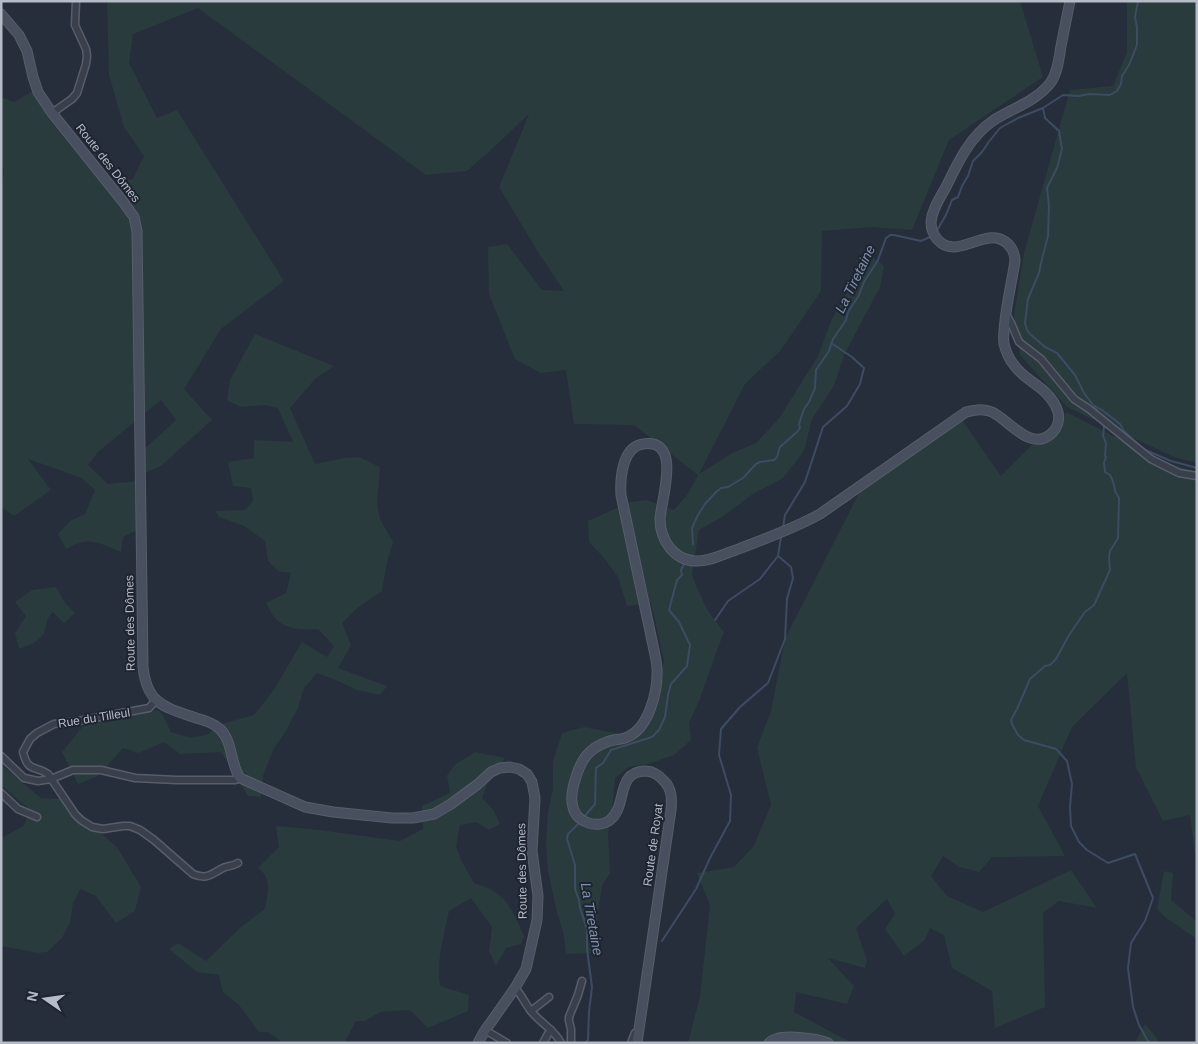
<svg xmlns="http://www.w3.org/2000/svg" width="1198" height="1044" font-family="Arial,sans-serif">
	<rect width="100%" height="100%" fill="#262e3b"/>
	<g fill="#293b3d">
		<path d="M 107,1 L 1020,1 L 1043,77 L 949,140 L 912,230 L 871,227 L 822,231 L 821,291 L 781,350 L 745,384 L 699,474 L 732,453 L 756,443 L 780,417 L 818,356 L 832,319 L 852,284 L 870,255 L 884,266 L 880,287 L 844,355 L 834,386 L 812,419 L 804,451 L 783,478 L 753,494 L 722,517 L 699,530 L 692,574 L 696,586 L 708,611 L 724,632 L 713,661 L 700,699 L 689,723 L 691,740 L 674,755 L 648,764 L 629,767 L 615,778 L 613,801 L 608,833 L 610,873 L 602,886 L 592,953 L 566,954 L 564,936 L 556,908 L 548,871 L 546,844 L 548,811 L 553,789 L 553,761 L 562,733 L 584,727 L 635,737 L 654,714 L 664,660 L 651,603 L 627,606 L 618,577 L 605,559 L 589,542 L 588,521 L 630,502 L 647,500 L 674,510 L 687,495 L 698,475 L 634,425 L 574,424 L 566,370 L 541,373 L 515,359 L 489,294 L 488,247 L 507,244 L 542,290 L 564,291 L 538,252 L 499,187 L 529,114 L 493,148 L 467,171 L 426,175 L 198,8 L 133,34 L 129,63 L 157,118 L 177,110 L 284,281 L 221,329 L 184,389 L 212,420 L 161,466 L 143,474 L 142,451 L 176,420 L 161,400 L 98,452 L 88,465 L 108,484 L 137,481 L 137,530 L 123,537 L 121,552 C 99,543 89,535 66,549 L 58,534 L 70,521 L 85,514 L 95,490 L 82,478 L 28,459 L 51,490 L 14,516 L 1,507 L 1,200 L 4,170 L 1,162 L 1,97 L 14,102 L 33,91 L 49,119 L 103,185 L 133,179 L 144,156 L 124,127 L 109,75 Z"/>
		<polygon points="1125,1 1197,1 1197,463 1174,457 1067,407 1020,355 1014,315 1024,253 1070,90 1113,86 1127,52 1127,4"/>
		<path d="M 255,334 L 334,366 L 316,378 L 290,408 L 315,464 L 344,458 L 359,457 L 380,467 L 377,504 L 380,519 L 393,542 L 387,562 L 382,591 L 356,609 L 342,623 L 351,645 L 338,668 L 387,686 L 380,695 L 357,690 L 336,680 L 317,673 L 304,688 L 298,708 L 286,731 L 274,748 L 263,776 L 261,797 L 248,796 L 221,752 L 180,754 L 164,742 L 139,753 L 123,748 L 98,776 L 78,784 L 62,752 L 83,726 L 158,710 L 164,717 L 171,732 L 191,738 L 206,735 L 225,723 L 254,715 L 273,691 L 302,642 L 327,657 L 334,646 L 318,629 C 303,630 286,630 275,618 C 271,614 269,608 266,603 L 286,593 L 291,573 L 278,571 L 268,561 L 265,541 L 244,526 L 219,517 L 215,511 L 245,510 L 253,501 L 251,488 L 233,486 L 228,462 L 254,458 L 254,440 L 293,442 L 278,408 L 265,405 L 241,407 L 227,400 L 230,380 Z"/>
		<polygon points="1066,412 1165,462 1197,472 1197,857 1195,855 1190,815 1163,821 1136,767 1127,673 1072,727 1038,806 1065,856 992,857 979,872 959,867 943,856 931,876 947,896 983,912 1071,870 1097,908 1059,901 1043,913 1045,1007 995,1028 992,991 952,968 944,935 930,928 925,940 904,956 885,929 895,914 887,899 856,928 867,960 865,968 828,958 854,986 847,1004 796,992 794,1012 852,1043 688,1043 700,996 710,905 697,873 734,867 753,847 771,805 757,748 771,711 785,639 861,489 924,443 962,420 1001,476 1032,445 1053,435"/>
		<polygon points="56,587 65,603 75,613 64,623 53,612 48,618 44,634 34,643 19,649 15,633 26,616 15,602 32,590"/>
		<path d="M 475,752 L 505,758 L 488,782 L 482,798 L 494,811 L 500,824 L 489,830 L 476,822 L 460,825 L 456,846 L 461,860 L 474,883 L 491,889 L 505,900 L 516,918 L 524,936 L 521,944 L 506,948 L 496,966 L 489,951 L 492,927 L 471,898 L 449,911 C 444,936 436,961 440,986 L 469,995 L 468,1011 L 428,1028 L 410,1010 L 380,1012 L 365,1021 L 356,1021 L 344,1043 L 283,1043 L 268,1032 L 259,1032 L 239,1005 L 223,992 L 219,975 L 197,972 L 169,949 L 178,943 L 206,961 L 241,927 L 265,909 C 267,894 273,878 258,868 L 279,847 L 276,826 L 320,830 L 400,841 L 423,829 L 422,806 L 450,793 L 447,775 L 456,764 Z"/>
		<polygon points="1,765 41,798 60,799 117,847 141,887 135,911 116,923 96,896 80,889 73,903 70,922 62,938 47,952 37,953 1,946 1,838 24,826 30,810 1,785"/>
		<polygon points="1164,871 1173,873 1171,900 1197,922 1197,939 1165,917 1157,909"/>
		<polygon points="1145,1024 1157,1038 1158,1043 1135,1043"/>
	</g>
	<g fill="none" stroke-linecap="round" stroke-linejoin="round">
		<g stroke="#3d4b63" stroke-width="2">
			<polyline points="1043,108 1045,118 1059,131 1062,149 1057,168 1047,188 1049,206 1048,236 1041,263 1039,273 1028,299 1025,323 1027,330 1030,334 1045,347 1057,353 1075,375 1084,393 1099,413"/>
			<polyline points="936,232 946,215 952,200 958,197 962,186 968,176 973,161 982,152 988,143 1000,128 1018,118 1043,108 1063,95 1078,96 1090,94 1110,95 1117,91 1121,84 1122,76 1129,65 1137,45 1137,28 1135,17 1138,1"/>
			<polyline points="1095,406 1102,410 1120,424 1124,431 1143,449 1171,461 1197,468"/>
			<polyline points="1103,423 1104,428 1103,436 1106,443 1105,456 1106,457 1104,463 1105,472 1110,475 1112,479 1114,485 1115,491 1119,498 1118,538 1110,551 1109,557 1110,570 1094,605 1085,612 1069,635 1056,659 1050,665 1045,666 1030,679 1017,709 1011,720 1012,724 1018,735 1024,740 1056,749 1067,761 1072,784 1070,807 1071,826 1079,842 1087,850 1108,863 1135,854 1153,898 1145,921 1131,943 1128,968 1133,1007 1139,1025 1149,1043"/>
			<polyline points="783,527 785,515 805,482 823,427 847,406 860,384 864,368 852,357 831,343"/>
			<polyline points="693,544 692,528 698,515 705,504 716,492 721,488 728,487 743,478 756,464 760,462 774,460 777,457 780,447 797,432 800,428 799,424 804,409 809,402 815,388 816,370 829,351 833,339 846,320 848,312 859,295 864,282 878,260 886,238 890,235 894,235 921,241 930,237"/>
			<polyline points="715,620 728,601 760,579 778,556"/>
			<polyline points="584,817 595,804 596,768 603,763 611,750 652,737 659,730 665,717 668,695 671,684 687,666 690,645 679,622 669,610 677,580 682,575 681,570 684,564"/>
			<polyline points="579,823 568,834 567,839 575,865 575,889 579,900 580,908 587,929 587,949 592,987 589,1012 588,1040 585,1043"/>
			<polyline points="662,941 696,889 710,858 730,821 731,795 719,755 721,729 740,707 768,683 785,639 787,599 793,578 791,567 778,556 781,537"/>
		</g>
		<g stroke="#575e6a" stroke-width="9">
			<g id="street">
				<polyline points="52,113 72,99 77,93 86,64 87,56 86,49 75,25 76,1"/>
				<polyline points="1006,314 1011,323 1019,342 1041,359 1074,399 1089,409 1151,459 1179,473 1197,476"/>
				<path d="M 156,700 L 149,708 L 78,721 L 54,724 L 37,733 L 30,739 L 23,752 C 28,773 35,765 48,774 L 75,814 L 81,820 L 92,827 L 103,829 L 123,826 L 130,826 L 140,830 L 154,840 L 193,874 C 207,880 211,874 223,868 C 228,866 233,866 238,863"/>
				<polyline points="1,756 24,778 38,781 51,779 73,770 101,770 135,778 176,780 235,780 240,778"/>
				<polyline points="1,793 18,809 37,817"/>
				<path d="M 515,988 C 522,995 525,1004 531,1011 C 540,1023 554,1029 561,1043"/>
				<polyline points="531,1011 549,997"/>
				<polyline points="485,1030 507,1043"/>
				<polyline points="543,1043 548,1034 551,1030"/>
				<polyline points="571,1043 571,1029 569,1021 569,1017 578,995 582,981"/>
				<polyline points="631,1043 635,1033 638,1033"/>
			</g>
		</g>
		<g stroke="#575e6a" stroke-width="11">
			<g id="secondary">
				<path d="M 1,14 L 19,35 L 27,51 L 33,77 L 38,92 L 52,113 L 124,203 L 134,217 L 137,231 L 143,667 C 147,704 164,707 196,718 C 204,720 213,723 220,729 C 233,742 230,763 240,778 L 305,807 L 333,812 L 392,818 L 413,818 L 434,814 L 451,804 L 478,784 L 491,772 L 500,768 L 510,767 L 519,769 L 527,774 L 532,782 L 535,798 L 532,851 L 538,896 L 537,920 L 526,969 L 515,988 L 484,1032 L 478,1043"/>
				<path d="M 637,1043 L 671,810 C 672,799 672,789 664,781 C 659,775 653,771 645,771 C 615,772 628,806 610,820 C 598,829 576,823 573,807 C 570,798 573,786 576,777 C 581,760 589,748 607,742 C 613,739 619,740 625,738 C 649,730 658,691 657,669 C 657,663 655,656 654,650 L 621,495 C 620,479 622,447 643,444 C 683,438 661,500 660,519 C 660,540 674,560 695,561 C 709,562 723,554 736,550 C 764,539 793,529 820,514 L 966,412 C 975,410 983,408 992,412 C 1009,420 1031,453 1052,433 C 1057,428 1060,420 1058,412 C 1056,405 1051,398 1046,393 C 1036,383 1022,377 1014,365 C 1009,359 1006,352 1004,344 C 1003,337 1004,329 1005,321 C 1007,301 1012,281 1015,261 C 1015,254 1012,248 1008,244 C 987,223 957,263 937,239 C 933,234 931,229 931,222 C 932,209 940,198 946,187 C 958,162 970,136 994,120 C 1013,108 1037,101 1051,82 C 1058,72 1059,58 1061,46 C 1064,31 1067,16 1070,1"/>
				<path d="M 769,1043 C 771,1041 773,1040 776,1039 C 786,1035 818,1038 828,1043"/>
			</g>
		</g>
		<use href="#street" stroke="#39404c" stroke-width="6"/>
		<use href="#secondary" stroke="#484f5e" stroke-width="9"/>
	</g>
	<g text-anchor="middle" stroke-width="4" stroke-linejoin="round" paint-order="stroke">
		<g font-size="12" fill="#b5bbc7" stroke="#1e2531">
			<text transform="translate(108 163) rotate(52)" y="4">Route des Dômes</text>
			<text transform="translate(130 623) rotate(-91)" y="4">Route des Dômes</text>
			<text transform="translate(94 718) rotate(-9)" y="4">Rue du Tilleul</text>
			<text transform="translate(653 845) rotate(-82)" y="4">Route de Royat</text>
			<text transform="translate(522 871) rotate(-91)" y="4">Route des Dômes</text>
		</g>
		<g font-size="14" font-style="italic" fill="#7f90ac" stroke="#1e2531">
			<text transform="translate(855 279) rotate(-64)" y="5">La Tiretaine</text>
			<text transform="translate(592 919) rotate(80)" y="5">La Tiretaine</text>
		</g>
	</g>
	<rect width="1198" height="1044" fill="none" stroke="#b5bbc7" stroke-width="5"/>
	<g transform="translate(45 999) rotate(283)" stroke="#1e2531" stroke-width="4" paint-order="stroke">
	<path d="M0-4L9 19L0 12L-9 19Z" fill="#b5bbc7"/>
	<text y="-8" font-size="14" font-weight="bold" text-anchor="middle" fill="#b5bbc7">N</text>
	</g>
</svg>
